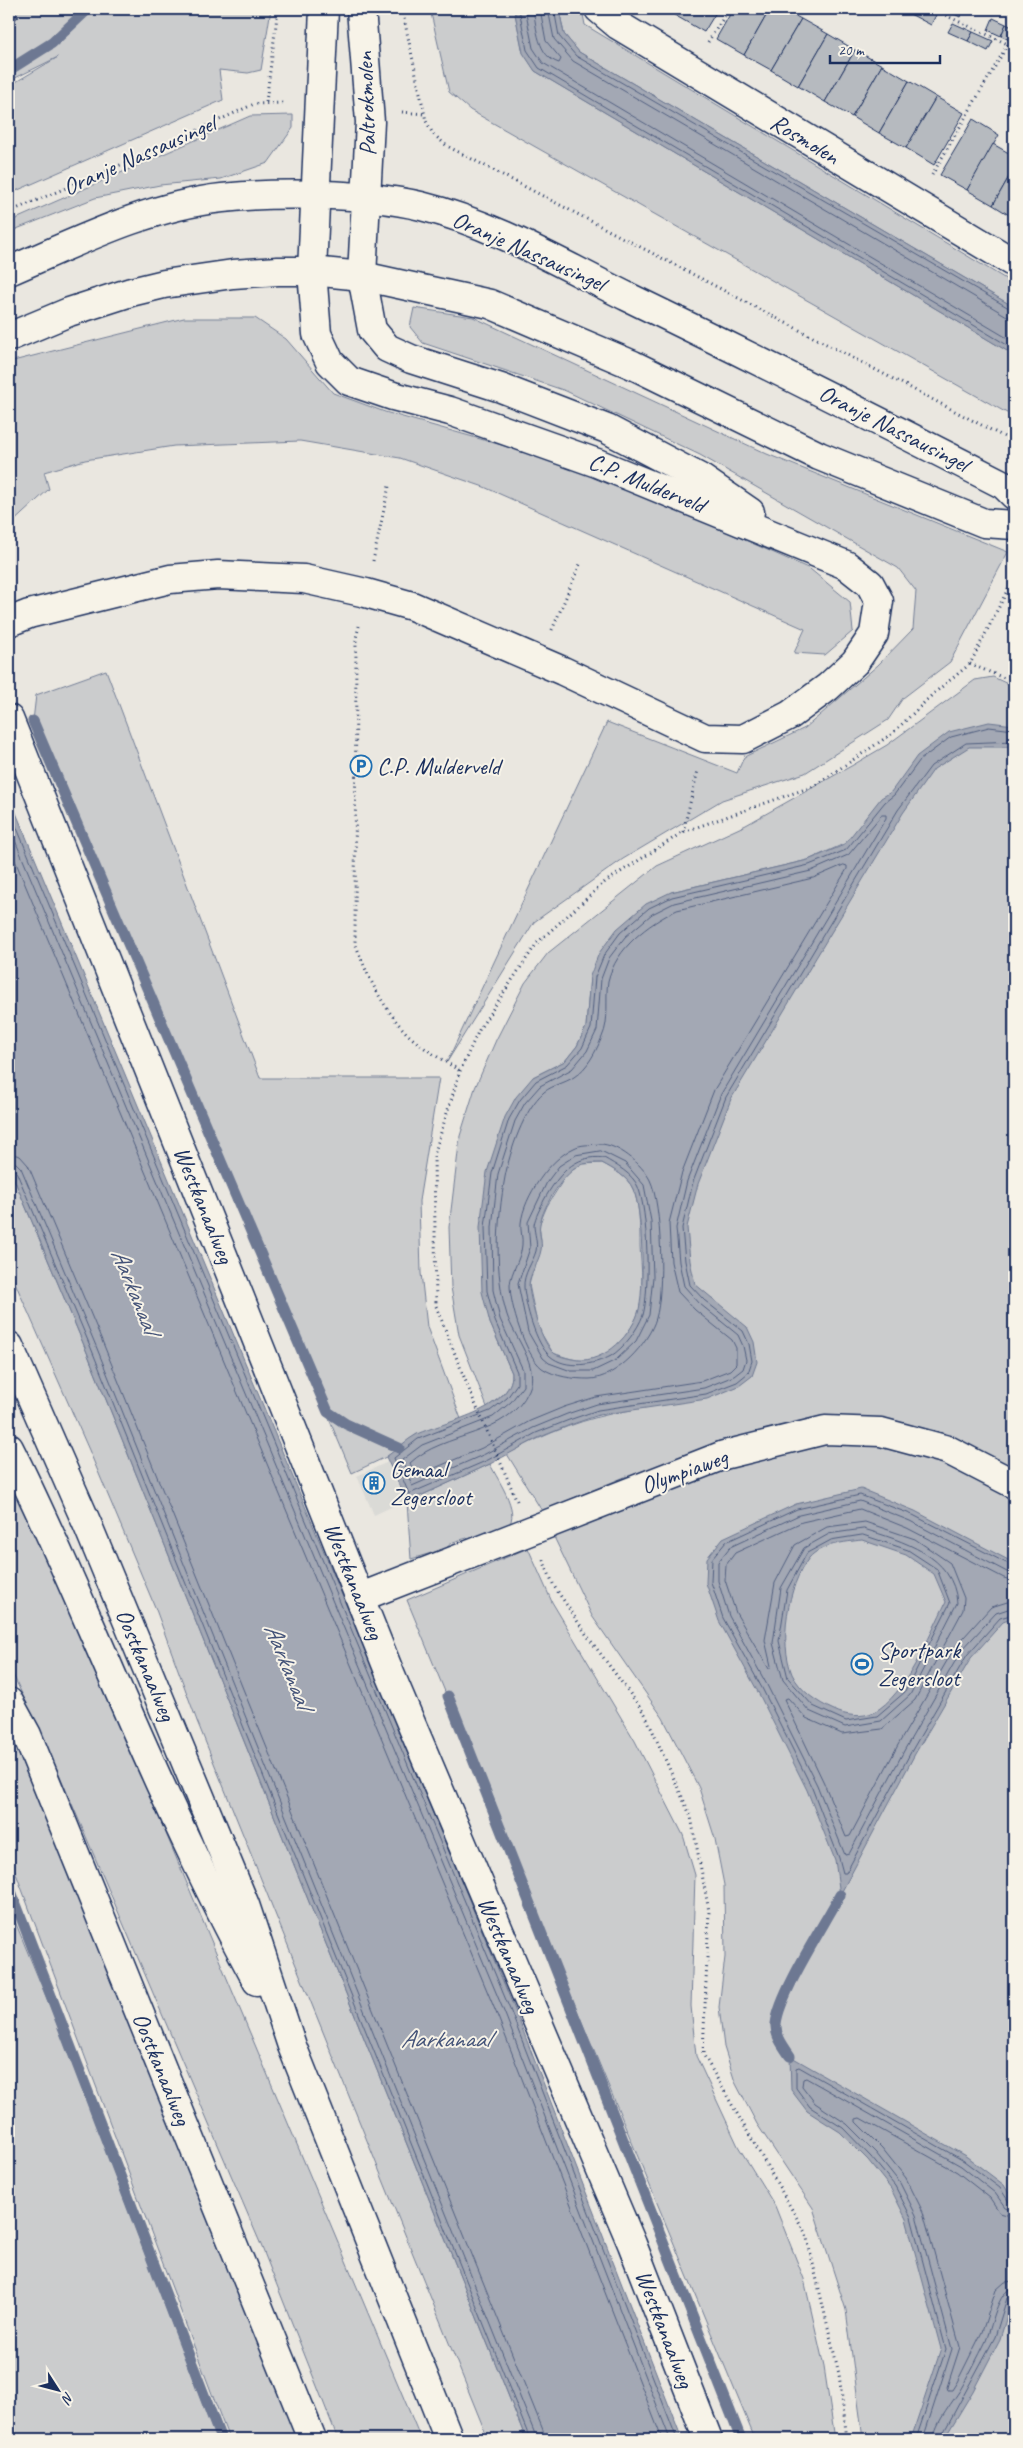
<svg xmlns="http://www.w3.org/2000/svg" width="1023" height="2448" font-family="Caveat,sans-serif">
	<rect width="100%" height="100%" fill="#eae7e0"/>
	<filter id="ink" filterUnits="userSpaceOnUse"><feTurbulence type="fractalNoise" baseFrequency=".02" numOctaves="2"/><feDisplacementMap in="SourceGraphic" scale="10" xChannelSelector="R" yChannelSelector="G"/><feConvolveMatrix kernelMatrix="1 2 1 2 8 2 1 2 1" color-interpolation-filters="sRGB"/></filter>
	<g filter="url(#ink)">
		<polygon fill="#dadad6" points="388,1462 404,1501 374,1515 357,1476"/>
		<g fill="#cbcccd" stroke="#737e96">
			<polygon points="9,9 271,9 261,70 248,73 219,70 223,100 9,194 9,86 58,57 9,81"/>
			<polygon points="430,9 514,9 523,52 535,71 1014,355 1014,417 470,110 449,92"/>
			<polygon points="559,9 582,9 585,25 1014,284 1014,307 579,52 564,34"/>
			<polygon points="293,115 293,128 268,163 221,179 160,185 95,198 9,232 9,222 250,116"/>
			<polygon points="414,308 473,317 767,454 1008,552 950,662 903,698 888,720 805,773 722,800 623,859 534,922 447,1062 607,722 737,773 744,757 805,728 878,665 913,629 916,591 898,568 700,455 566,391 423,343 410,327"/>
			<polygon points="184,318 255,318 286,339 333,393 385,412 586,469 810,569 850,602 853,631 825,655 794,653 805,629 484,487 400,458 300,441 174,446 85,460 44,472 49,489 9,526 9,413 14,411 9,398 9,362"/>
			<polygon points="106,670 260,1078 439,1078 419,1201 421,1273 427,1327 461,1419 416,1435 386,1457 352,1473 33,721 36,695"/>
			<path d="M 993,677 L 1014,687 L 1014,2439 L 863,2439 L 846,2310 L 813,2208 L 757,2124 L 735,2082 L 724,2047 L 719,2007 L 725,1957 L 724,1885 L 715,1839 L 699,1788 L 663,1718 L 592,1616 L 554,1537 L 639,1501 L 627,1476 L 542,1511 L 507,1454 C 547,1433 586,1417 631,1410 L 663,1193 L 846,843 L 808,860 L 671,892 L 590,976 L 586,1027 L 577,1046 L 565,1061 L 533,1077 L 490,1323 L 512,1373 C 513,1389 499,1398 487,1407 L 459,1335 L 451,1287 L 449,1227 L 460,1136 L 475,1088 L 496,1040 L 525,983 L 548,953 L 657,866 L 746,825 L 853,765 L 887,745 L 975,680 Z"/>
			<path d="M 602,1163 C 613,1169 628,1177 633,1189 C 640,1203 640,1230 640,1246 C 641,1267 645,1294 638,1314 C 631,1332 611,1357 590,1360 C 577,1362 565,1357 553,1353 L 538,1328 L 529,1285 L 541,1240 L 539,1225 L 547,1206 L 567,1174 L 582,1164 Z"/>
			<polygon points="9,1167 86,1350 526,2439 488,2439 197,1721 155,1607 89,1450 9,1269"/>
			<path d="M 490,1464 C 498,1481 525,1517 504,1530 C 495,1536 481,1539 471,1542 L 467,1538 L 453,1542 L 445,1549 L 411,1559 L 407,1502 Z"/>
			<polygon points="9,1475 39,1532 421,2439 338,2439 261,2245 57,1769 9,1666"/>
			<polygon points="528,1548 552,1602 635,1741 683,1835 695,1875 691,2006 696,2056 738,2146 775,2206 804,2279 824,2367 835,2439 755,2439 407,1600"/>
			<polygon points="9,1731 305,2439 229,2439 9,1855"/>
			<polygon points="9,1907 54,2016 216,2439 9,2439"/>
		</g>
		<g fill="#a3a8b4" stroke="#6d7892" fill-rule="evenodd">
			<polygon points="514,9 559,9 564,34 579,52 1014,307 1014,355 535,71 523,53"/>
			<path d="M 989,722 L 1014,725 L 1014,747 L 969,747 L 934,769 L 903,813 L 731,1099 L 698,1184 L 687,1227 L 690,1261 L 695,1284 L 747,1327 L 754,1342 L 757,1362 L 752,1376 L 739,1386 L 707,1399 L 599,1415 L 570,1425 L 538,1438 L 490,1464 L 407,1502 L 386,1457 C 396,1450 406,1440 417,1434 C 443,1422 513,1410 512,1373 L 490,1323 L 482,1292 L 480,1227 L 487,1172 L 505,1117 L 516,1097 L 533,1077 L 565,1061 L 577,1046 L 586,1027 L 590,976 L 599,953 L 617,929 L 646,904 L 671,892 L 808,860 L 844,845 L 881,798 L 891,792 L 917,756 L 949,732 ZM 602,1163 C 613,1169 628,1177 633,1189 C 643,1209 645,1292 638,1313 C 629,1339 600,1366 572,1359 C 567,1358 558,1356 554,1353 C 542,1345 530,1301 529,1286 C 529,1274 539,1262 541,1250 C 543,1242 538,1232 540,1224 C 543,1206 565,1170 583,1164 C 588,1163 596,1163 602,1163 Z"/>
			<polygon points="9,796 515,2010 682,2439 526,2439 86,1350 9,1167"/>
			<path d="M 861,1489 L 915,1511 L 1014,1563 L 1014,1618 L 1003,1622 L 971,1658 L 915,1754 L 840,1895 L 835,1860 L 807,1790 L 757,1690 L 719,1621 L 706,1583 L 707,1558 L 723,1538 L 796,1504 ZM 862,1540 L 906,1555 L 934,1574 L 946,1602 C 930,1634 906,1695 874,1712 C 862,1718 846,1716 834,1710 C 818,1703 800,1691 792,1674 C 779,1642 787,1586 809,1558 C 821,1544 845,1542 862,1540 Z"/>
			<polygon points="790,2056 967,2157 1004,2185 1014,2202 1013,2296 1000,2339 973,2391 944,2439 911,2439 941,2349 906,2219 891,2189 868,2160 840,2132 807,2111 791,2090"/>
		</g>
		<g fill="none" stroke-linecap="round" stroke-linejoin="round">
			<g stroke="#515f80" stroke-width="1">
				<polyline points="519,9 527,50 539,68 1014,349"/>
				<polyline points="525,9 533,48 543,63 1014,342"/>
				<path d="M 533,9 C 537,28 537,56 559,63 L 561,59 L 546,41 L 540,9"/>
				<polyline points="548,9 554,39 573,61 1007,316 1014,317"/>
				<polyline points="554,9 559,36 576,56 1014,311"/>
				<polyline points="1014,730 989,727 951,737 920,760 894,795 885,802 846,850 809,865 672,897 649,908 620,933 604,955 595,977 591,1028 582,1048 567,1065 536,1081 520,1100 509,1119 492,1173 485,1227 487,1291 495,1321 517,1372 517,1384 507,1398 490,1411 418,1439 394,1458 409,1494 488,1460 536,1433 569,1420 598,1410 706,1394 737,1382 748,1373 752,1361 749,1344 743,1331 704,1300 690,1285 685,1261 682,1228 693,1182 726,1097 898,810 931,766 966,743 1014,741"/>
				<polyline points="9,809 511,2012 677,2439"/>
				<polygon points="882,815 886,815 886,818 721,1094 687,1181 676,1228 679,1262 684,1286 700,1304 738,1335 743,1346 746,1360 743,1369 734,1376 704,1388 597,1404 567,1414 533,1428 485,1454 412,1486 402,1460 422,1445 493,1417 511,1402 523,1386 523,1370 500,1319 493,1290 492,1227 498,1174 515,1121 525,1103 540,1086 572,1069 587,1051 597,1030 601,979 609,958 625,937 652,914 674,903 811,871 848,855"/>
				<polyline points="9,826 505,2014 670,2439"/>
				<polyline points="9,846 498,2017 662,2439"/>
				<path d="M 844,865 L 847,866 L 847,869 L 714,1090 L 682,1172 L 669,1223 L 671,1262 L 678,1292 L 695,1310 L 732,1340 L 736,1348 L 736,1364 L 730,1370 L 702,1381 L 596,1397 L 564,1407 L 530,1421 L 482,1448 L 416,1476 L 410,1463 C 444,1431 508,1438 529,1390 C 540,1366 514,1337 507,1315 C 494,1273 497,1221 505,1177 C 510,1151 524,1109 544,1092 C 553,1085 565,1083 574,1077 C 588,1068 596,1051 602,1037 C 610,1020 605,999 608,981 C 616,948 648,924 677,910 L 813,878 Z"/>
				<path d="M 600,1144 C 618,1144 642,1164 650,1180 C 662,1204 664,1293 656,1318 C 649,1343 616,1379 589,1379 C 574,1379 555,1377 542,1368 C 525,1355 510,1305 510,1285 C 511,1271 521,1259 522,1245 C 523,1238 520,1230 521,1223 C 524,1196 550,1159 574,1148 C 581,1144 591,1145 600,1144 Z"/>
				<polygon points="601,1151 625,1163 644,1185 651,1221 653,1277 649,1315 636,1341 616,1360 593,1371 571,1371 549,1363 543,1358 528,1332 518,1284 530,1248 528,1222 547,1182 559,1166 576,1155"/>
				<polyline points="9,1153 20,1156 28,1165 103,1343 543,2430 544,2439"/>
				<path d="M 604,1158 C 616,1165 633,1174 638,1187 C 648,1210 650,1291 643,1315 C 638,1329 624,1348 611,1356 C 594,1365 566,1370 550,1356 C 536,1345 525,1304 524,1287 C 523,1274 533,1262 536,1251 C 538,1242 534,1233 534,1225 C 535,1217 541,1207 544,1200 C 557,1177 574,1153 604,1158 Z"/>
				<polyline points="9,1161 16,1163 21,1168 96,1346 537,2439"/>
				<polyline points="9,1167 16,1171 91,1348 530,2439"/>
				<path d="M 864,1529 C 902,1541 954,1555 957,1603 L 910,1695 L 881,1721 L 845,1727 L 809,1711 L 783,1680 L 773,1643 L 781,1588 L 804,1548 L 829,1534 Z"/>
				<polygon points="863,1535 908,1550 937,1569 950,1603 905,1692 877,1716 846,1721 813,1706 788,1678 779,1641 787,1590 807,1553 831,1540"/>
				<polyline points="1014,1567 913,1515 860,1495 797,1509 726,1542 712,1559 711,1582 723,1618 762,1688 812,1788 839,1858 843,1873 846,1873 911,1752 967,1655 1000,1618 1014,1614"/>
				<polyline points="1014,1573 1007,1572 910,1521 860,1501 799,1515 730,1547 718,1562 718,1581 729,1616 767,1685 817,1785 845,1855 849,1854 905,1749 961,1651 996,1613 1014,1607"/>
				<polyline points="1014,1581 1004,1578 907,1528 860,1509 802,1522 735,1553 726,1565 725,1580 736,1613 769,1669 771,1666 765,1640 775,1583 795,1545 827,1527 865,1522 915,1539 950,1563 964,1598 963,1610 915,1700 882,1729 842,1734 806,1718 788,1698 784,1699 824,1783 846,1837 850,1836 898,1745 955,1647 991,1607 1014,1600"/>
				<polyline points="1014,2217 1000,2213 990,2198 957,2172 860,2118 856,2119 856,2122 882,2148 906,2178 923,2212 960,2347 947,2387 948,2390 952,2390 957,2382 982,2332 996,2290 1005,2282 1014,2281"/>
				<polyline points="916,2439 946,2349 911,2217 895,2186 871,2157 843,2128 810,2107 796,2088 796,2068 799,2067 964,2161 1000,2188 1009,2202 1014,2204"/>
				<polyline points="923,2439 952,2349 916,2215 900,2183 876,2153 847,2124 815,2103 802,2086 803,2079 806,2078 961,2166 995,2193 1005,2207 1014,2210"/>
				<path d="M 934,2439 C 934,2423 955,2400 963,2385 C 971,2371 978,2357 985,2343 C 992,2329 997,2289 1014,2288"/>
				<polyline points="940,2439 995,2337 1007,2298 1014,2294"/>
			</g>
			<g stroke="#6d7892" stroke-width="11">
				<polyline points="9,70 52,43 88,9"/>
				<polyline points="33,721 328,1412 346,1424 399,1448"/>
				<polyline points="448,1696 741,2439"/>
				<polyline points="9,1886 221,2439"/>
				<path d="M 790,2056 C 784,2047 775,2036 776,2024 C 779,1994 824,1925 840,1895"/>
			</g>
		</g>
		<g fill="#b6babf" stroke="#1b2f5e">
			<polygon points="9,9 13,9 16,16 19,17 9,21"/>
			<polygon points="664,9 718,9 704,32"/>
			<polygon points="733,9 770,9 744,55 716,39"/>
			<polygon points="770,9 783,9 801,19 771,70 744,55"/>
			<polygon points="898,9 915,9 912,15"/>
			<polygon points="915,9 924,9 936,15 931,25 912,15"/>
			<polygon points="948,9 964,9 960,17 947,10"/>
			<polygon points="993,18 1006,24 1001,36 988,30"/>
			<polygon points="801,19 828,34 798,86 771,70"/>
			<polygon points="953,23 973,32 968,41 948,32"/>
			<polygon points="1006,24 1014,28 1014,42 1001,36"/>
			<polygon points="973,32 993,41 988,51 968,41"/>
			<polygon points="828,34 855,50 825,102 798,86"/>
			<polygon points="855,50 882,65 852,117 825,102"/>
			<polygon points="882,65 909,81 879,133 852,117"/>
			<polygon points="909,81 936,97 906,148 879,133"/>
			<polygon points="936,97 964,113 934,165 906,148"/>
			<polygon points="973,119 999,135 967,190 940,175"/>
			<polygon points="993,144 1014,156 1014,168 993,205 967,190"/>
			<polygon points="1014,168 1014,218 993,205"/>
			<polygon points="377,1476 381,1486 371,1490 367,1480"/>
		</g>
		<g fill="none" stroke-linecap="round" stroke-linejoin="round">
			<g stroke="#1b2f5e" stroke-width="31">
				<g id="minor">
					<polyline points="361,9 370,122 362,276 372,330 387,348 411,359 501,388 607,429 702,479 750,512"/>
					<polyline points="599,9 618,25 1014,263"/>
					<polyline points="9,622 29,614 170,579 218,575 304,579 366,593 412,606 563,671 705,738 743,739 790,715 828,687 855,662 874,634 879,601 870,584 846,565 597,463 450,411 393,396 349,381 330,362 317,334 312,271 324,9"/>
					<polyline points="9,719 391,1676 632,2244 708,2439"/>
					<polyline points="361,1597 724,1455 825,1430 881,1432 948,1450 1014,1484"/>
					<polyline points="9,1702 27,1735 312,2439"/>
				</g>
			</g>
			<g stroke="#1b2f5e" stroke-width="31">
				<g id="secondary">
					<path d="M 9,271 C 77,242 148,206 222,198 C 278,192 367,193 421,206 C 494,224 561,264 628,297 C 754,358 879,421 1004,485 L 1014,495"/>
					<polyline points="9,337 69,312 131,292 164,284 233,274 278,271 312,271 362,276 490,304 633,365 819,456 984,523 1014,525"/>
				</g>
			</g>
			<g stroke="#1b2f5e" stroke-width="31">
				<g id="primary">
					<polyline points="9,1346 88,1526 245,1905 292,2046 449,2439"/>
					<path d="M 9,1448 C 44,1517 74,1588 105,1659 C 152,1768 200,1876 257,1981"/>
				</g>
			</g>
			<g stroke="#1b2f5e" stroke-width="3" stroke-dasharray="1 4" stroke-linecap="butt">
				<polyline points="402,9 426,121 433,134 447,146 1014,442"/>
				<polyline points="932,9 1014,47"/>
				<polyline points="708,42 729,9"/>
				<polyline points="266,102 278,9"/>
				<polyline points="402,112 424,114"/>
				<polyline points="932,175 1008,44"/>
				<polyline points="9,212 144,155 254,104 286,103"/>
				<polyline points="373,561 389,486"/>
				<path d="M 359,626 L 356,638 L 355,942 C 365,972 380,1002 401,1027 C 416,1045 440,1058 460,1071"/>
				<polyline points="552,630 581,562"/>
				<polyline points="970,664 1014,682"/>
				<polyline points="683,832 698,770"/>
				<polyline points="517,1501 468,1387 436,1306 434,1155 460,1071 480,1028 537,943 605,882 683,832 814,786 893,733 933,694 970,664 1014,577"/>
				<polyline points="543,1560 554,1586 586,1634 645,1714 691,1817 709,1911 703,2054 806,2234 839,2374 847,2439"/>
			</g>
			<use href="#minor" stroke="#f7f3e8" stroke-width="28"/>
			<use href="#secondary" stroke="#f7f3e8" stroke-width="28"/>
			<use href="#primary" stroke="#f7f3e8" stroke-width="28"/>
		</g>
	</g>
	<defs>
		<g id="parking-ring" transform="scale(1.125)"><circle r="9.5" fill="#f7f3e8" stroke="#1f6fb2" stroke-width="1.5"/><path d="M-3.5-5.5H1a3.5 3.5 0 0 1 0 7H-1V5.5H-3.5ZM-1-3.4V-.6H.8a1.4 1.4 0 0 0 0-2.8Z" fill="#1f6fb2"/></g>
		<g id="building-ring" transform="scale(1.125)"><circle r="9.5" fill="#f7f3e8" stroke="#1f6fb2" stroke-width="1.5"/><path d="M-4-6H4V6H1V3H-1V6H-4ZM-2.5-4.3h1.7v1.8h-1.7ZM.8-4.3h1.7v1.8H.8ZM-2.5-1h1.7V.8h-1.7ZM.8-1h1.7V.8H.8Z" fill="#1f6fb2"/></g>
		<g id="stadium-ring" transform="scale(1.125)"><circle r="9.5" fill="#f7f3e8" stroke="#1f6fb2" stroke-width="1.5"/><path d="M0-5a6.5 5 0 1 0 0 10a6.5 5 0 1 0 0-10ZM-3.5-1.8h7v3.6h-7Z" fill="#1f6fb2"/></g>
	</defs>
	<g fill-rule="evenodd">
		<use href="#parking-ring" x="361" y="766"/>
		<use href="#building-ring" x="374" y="1483"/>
		<use href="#stadium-ring" x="862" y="1664"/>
	</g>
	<g text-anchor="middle" stroke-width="4" stroke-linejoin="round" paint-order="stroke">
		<g font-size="24" fill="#1b2f5e" stroke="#f7f3e8">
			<text transform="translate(366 104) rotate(-92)" y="8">Paltrokmolen</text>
			<text transform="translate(805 139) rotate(31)" y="8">Rosmolen</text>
			<text transform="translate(139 155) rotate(-24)" y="8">Oranje Nassausingel</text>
			<text transform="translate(529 251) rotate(24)" y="8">Oranje Nassausingel</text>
			<text transform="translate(894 428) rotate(27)" y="8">Oranje Nassausingel</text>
			<text transform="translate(647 483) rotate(22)" y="8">C.P. Mulderveld</text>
			<text transform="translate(204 1205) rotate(68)" y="8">Westkanaalweg</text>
			<text transform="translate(684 1471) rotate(-20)" y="8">Olympiaweg</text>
			<text transform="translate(354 1581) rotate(68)" y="8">Westkanaalweg</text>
			<text transform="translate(146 1665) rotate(67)" y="8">Oostkanaalweg</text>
			<text transform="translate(509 1955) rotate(67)" y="8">Westkanaalweg</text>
			<text transform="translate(162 2069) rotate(68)" y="8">Oostkanaalweg</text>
			<text transform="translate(665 2329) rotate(69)" y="8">Westkanaalweg</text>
		</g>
		<g font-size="24" fill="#1b2f5e" stroke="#f7f3e8" text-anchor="start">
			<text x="377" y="774">C.P. Mulderveld</text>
			<text x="390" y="1477">Gemaal<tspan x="390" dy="28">Zegersloot</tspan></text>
			<text x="878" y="1658">Sportpark<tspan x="878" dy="28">Zegersloot</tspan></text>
		</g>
		<g font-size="25" font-style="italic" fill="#445378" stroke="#f7f3e8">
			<text transform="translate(136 1290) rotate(68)" y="9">Aarkanaal</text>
			<text transform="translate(289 1665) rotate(68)" y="9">Aarkanaal</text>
			<text x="445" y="2047">Aarkanaal</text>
		</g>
	</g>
	<rect width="1023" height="2448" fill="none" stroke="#f7f3e8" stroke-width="30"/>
	<rect x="15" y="15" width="993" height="2418" fill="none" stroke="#1b2f5e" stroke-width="2" filter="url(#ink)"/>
	<g transform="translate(58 2390) rotate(126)" stroke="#f7f3e8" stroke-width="4" paint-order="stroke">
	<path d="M0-4L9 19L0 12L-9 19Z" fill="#1b2f5e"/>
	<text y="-8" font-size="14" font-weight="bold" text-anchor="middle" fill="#1b2f5e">N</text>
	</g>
	<path d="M830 55v8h110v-8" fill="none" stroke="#1b2f5e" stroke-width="2.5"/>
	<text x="838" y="55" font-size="15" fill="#1b2f5e" stroke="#f7f3e8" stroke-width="4" paint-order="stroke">20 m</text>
</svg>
